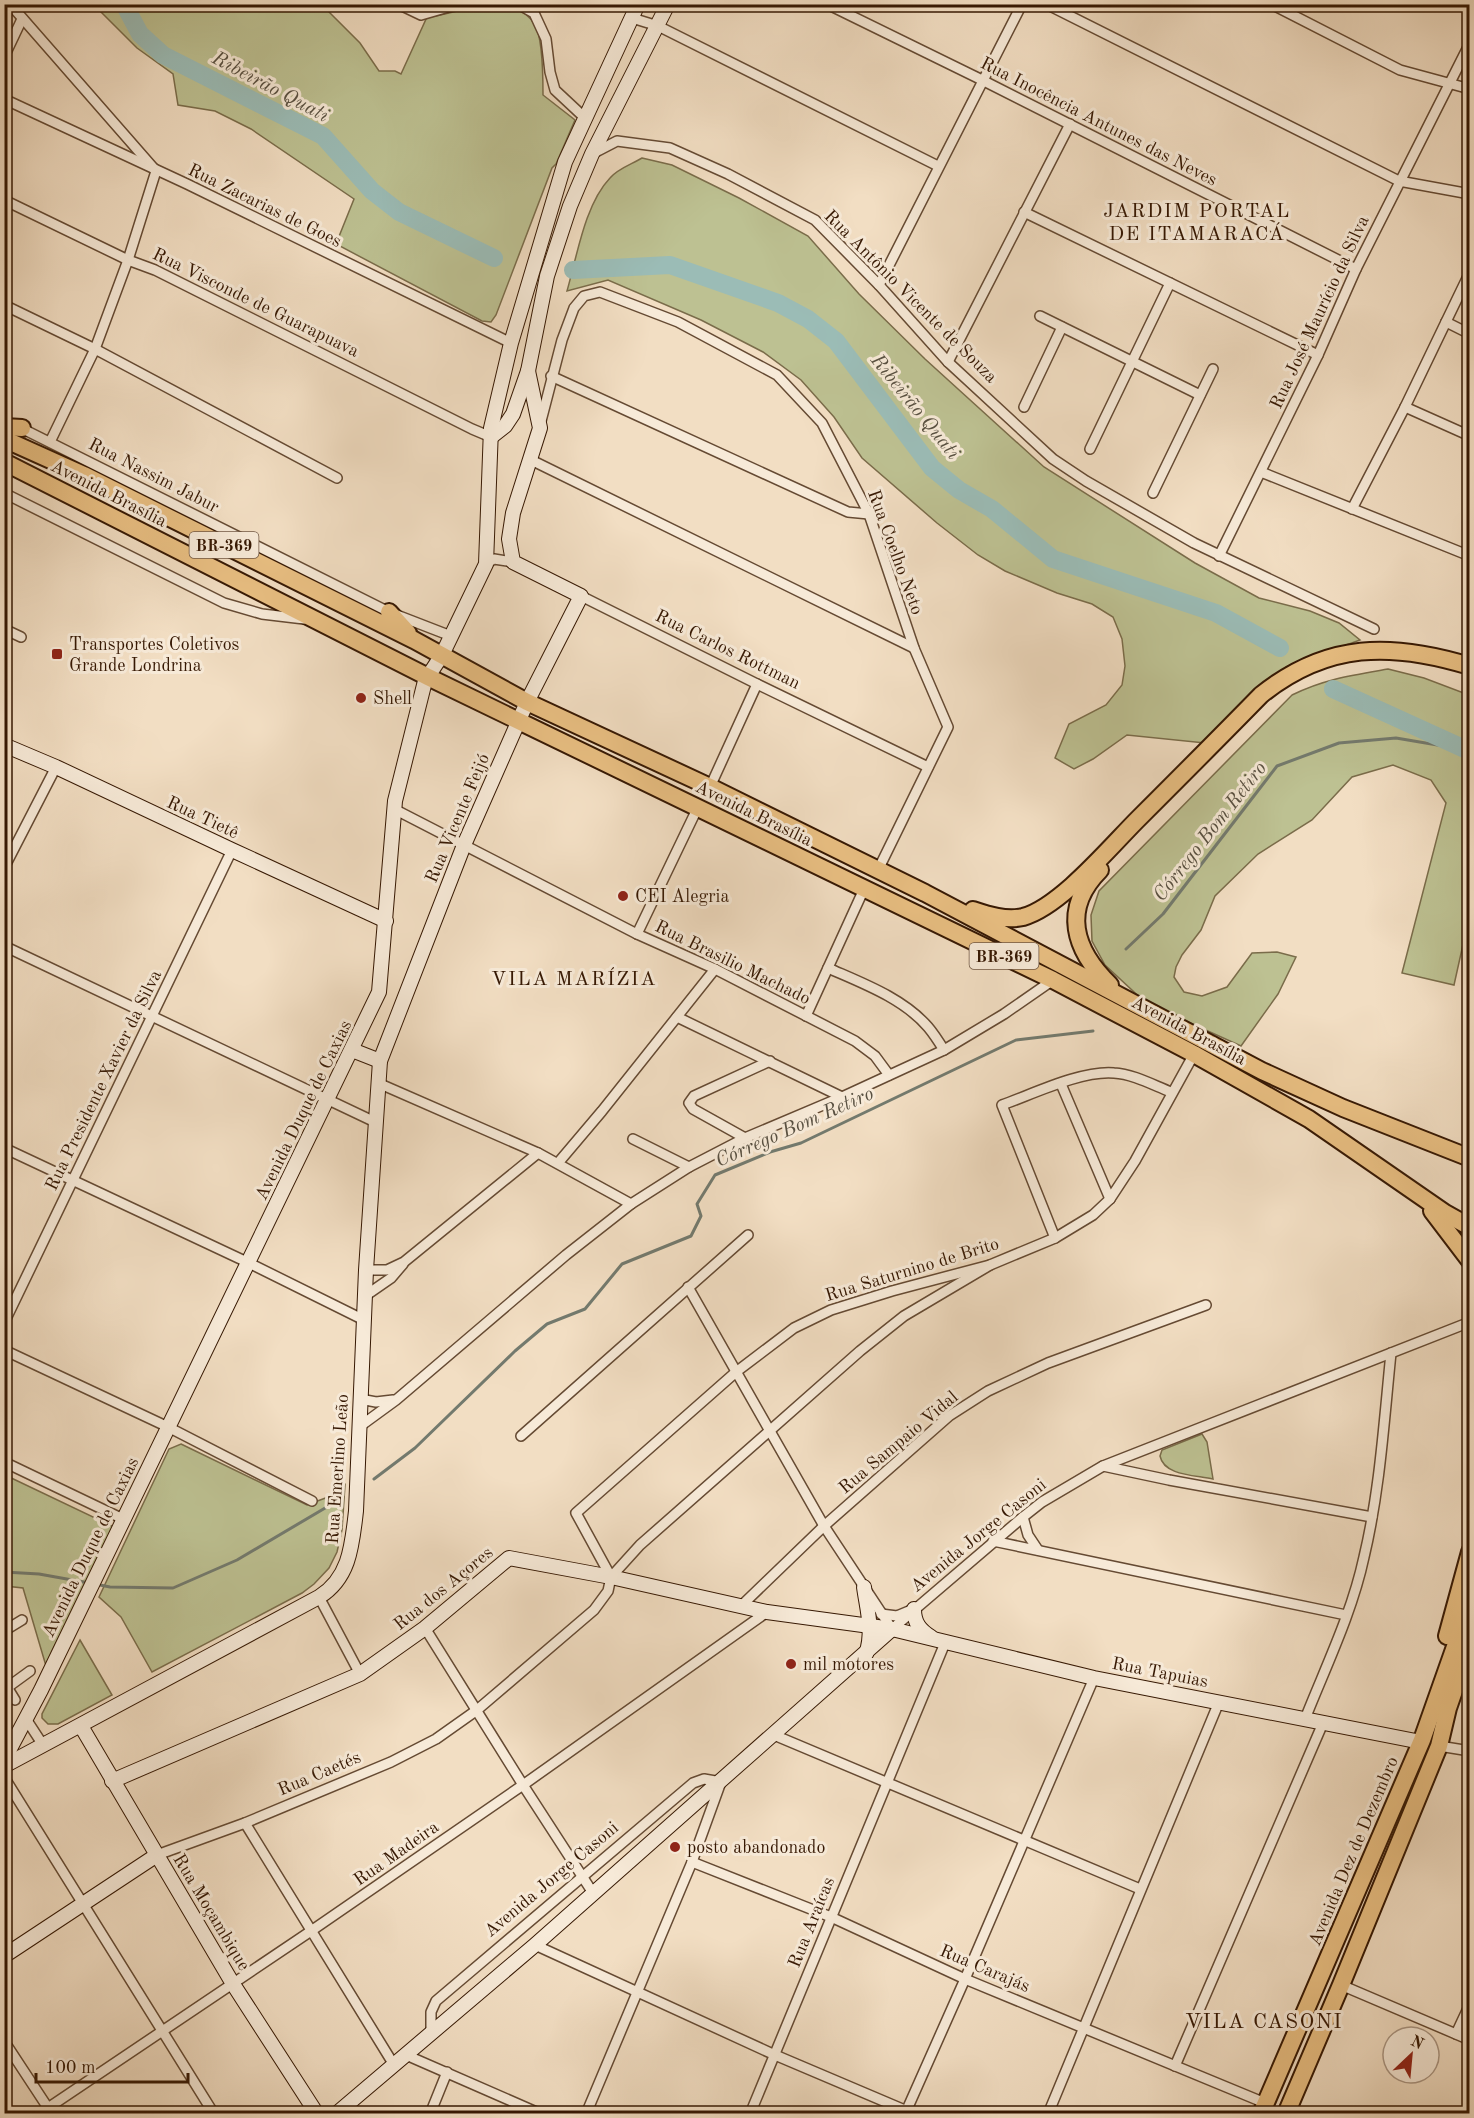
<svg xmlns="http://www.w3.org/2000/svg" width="1474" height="2118" font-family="'Old Standard TT',serif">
	<rect width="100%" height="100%" fill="#f2dec3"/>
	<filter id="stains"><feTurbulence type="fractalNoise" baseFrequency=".00333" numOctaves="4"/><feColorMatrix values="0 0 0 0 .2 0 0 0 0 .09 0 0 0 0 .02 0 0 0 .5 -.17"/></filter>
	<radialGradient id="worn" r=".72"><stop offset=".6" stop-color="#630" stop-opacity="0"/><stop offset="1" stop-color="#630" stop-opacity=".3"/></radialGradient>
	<g fill="#bdc192" stroke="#7a6c4a" stroke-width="1.5">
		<path d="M 94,5 L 322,5 L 360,43 L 379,71 L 395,71 L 401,74 L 427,17 C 447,15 466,7 487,5 C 505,3 525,8 535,25 C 543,38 543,79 543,95 L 575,120 L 556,164 L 552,168 L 496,315 L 491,322 L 482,321 L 336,244 L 354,199 L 251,129 L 215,111 L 178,105 L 173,74 L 137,48 Z"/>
		<path d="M 642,158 L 672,165 L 739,198 L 808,236 L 859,294 L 925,359 L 1044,467 L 1195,563 L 1259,598 L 1310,611 L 1339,623 L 1360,640 L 1286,667 L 1205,743 L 1127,735 L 1093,759 L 1074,769 L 1055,758 L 1069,724 L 1106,705 L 1122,685 L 1125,666 L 1122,639 L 1113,617 L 1092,604 L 1057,593 L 1005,571 L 978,555 L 937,523 L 862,458 L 834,417 L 801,380 L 763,352 L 701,320 L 608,280 L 567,291 C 577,256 585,204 610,178 C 617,169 632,164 642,158 Z"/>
		<path d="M 1388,669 L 1424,678 L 1469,695 L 1470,913 L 1454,985 L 1402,973 L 1446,803 L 1431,780 L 1393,765 L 1352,777 L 1312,820 L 1258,854 L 1215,896 L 1201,930 L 1182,955 L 1176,967 L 1174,977 L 1184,992 L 1202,996 L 1227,987 L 1252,953 L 1277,952 L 1296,957 L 1278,994 L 1241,1046 L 1146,1003 L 1105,965 L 1092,941 L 1091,915 L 1099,891 L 1292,695 C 1324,679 1353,675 1388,669 Z"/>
		<path d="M 1202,1434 L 1207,1442 L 1213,1479 C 1196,1475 1164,1476 1160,1456 L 1162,1450 Z"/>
		<polygon points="181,1444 307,1505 336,1494 345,1485 342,1530 337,1552 329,1568 314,1584 302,1593 152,1672 121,1617 99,1597 169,1449"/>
		<polygon points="5,1475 114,1527 46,1666 23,1588 5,1586"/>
		<polygon points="80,1640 112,1695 58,1724 48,1724 42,1718 42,1714"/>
	</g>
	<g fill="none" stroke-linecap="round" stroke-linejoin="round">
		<g stroke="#737a6e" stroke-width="3">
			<polyline points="1126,949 1163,914 1277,766 1339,743 1396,738 1467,750"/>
			<polyline points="374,1479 415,1448 515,1351 547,1324 585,1309 622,1264 691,1236 701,1216 697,1204 715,1175 770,1152 801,1143 1016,1040 1093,1031"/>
			<polyline points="4,1572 39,1574 89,1583"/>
			<polyline points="95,1584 110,1587 173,1588 237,1560 337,1501"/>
		</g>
		<g stroke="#9bbcb6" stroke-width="18">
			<polyline points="124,4 140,34 163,55 323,136 372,191 399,212 494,258"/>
			<polyline points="573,270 670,265 778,303 808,319 836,341 932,468 959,490 992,509 1053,559 1216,613 1280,648"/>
			<polyline points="1333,689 1467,750"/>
		</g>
		<g stroke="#654a33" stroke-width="12">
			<g id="street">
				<polyline points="10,4 156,171 128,260 95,349 50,442"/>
				<polyline points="398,4 421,15 459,4"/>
				<polyline points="518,4 534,13 546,39 550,72 555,90 585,118"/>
				<polyline points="827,4 976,77 1356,269"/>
				<polyline points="1046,4 1399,181 1470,194"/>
				<polyline points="1271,4 1400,70 1470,89"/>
				<polyline points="632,18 658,26 938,166"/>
				<polyline points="4,57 22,19"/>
				<polyline points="4,99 187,184 511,343"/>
				<polyline points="592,154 617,141 670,148 728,174 815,220 879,285 948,362 1053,459 1086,481 1194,543 1374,629"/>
				<polyline points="4,200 128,260 155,270 472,429 491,437"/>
				<polyline points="1024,212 1318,355"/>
				<polyline points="879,285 1022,4"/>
				<polyline points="4,305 95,349 337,478"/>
				<polyline points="1040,316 1200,395"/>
				<polyline points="1446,322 1470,334"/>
				<polyline points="948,362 1070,124"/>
				<polyline points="551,376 848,512 869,514"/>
				<polyline points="1024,407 1062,327"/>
				<polyline points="1405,407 1470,436"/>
				<polyline points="541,421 562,340 574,308 584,296 600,292 678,322 777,375 822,423 869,514 914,648 948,727 878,870"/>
				<polyline points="19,427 389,612 451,636"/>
				<polyline points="1090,449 1170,283"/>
				<polyline points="529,459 914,648"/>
				<polyline points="1261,472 1470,556"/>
				<polyline points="4,493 224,603 262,614 304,619"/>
				<polyline points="1153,493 1213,369"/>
				<polyline points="1352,509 1405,407 1470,272"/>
				<polyline points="1219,556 1318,355 1356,269 1470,43"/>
				<polyline points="486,564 494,559 513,562"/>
				<polyline points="581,596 757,684 928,767"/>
				<polyline points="4,629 21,637"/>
				<polyline points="710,787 757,684"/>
				<polyline points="394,809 637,934 715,969 855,1041 875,1056 889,1075"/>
				<polyline points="4,868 56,767"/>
				<polyline points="637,934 698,807"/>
				<polyline points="4,946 375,1122"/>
				<path d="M 828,968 C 862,983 903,998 928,1027 C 934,1034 939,1042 944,1050"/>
				<polyline points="806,1016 864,889"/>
				<polyline points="677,1017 842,1097"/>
				<polyline points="378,1083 538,1153 631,1204"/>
				<polyline points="1061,1084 1110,1199"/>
				<polyline points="745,1138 693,1109 689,1103 694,1096 770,1061"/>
				<polyline points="633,1139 689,1167"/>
				<polyline points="4,1148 249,1263 364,1320"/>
				<polyline points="558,1163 602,1111 715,969"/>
				<path d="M 1055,1238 L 1002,1105 C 1033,1094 1082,1070 1114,1073 C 1133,1074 1153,1085 1171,1092"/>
				<polyline points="366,1270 387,1270 404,1262 538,1153"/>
				<polyline points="688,1287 824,1526 892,1629 1023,1517 1042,1502 1103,1466 1470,1322"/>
				<polyline points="365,1296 391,1278 403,1264"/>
				<polyline points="4,1323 232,850"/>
				<polyline points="4,1350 168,1427 312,1501"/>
				<polyline points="360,1399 376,1402 393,1400"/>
				<polyline points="359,1427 396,1400 566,1255 631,1204 689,1167 745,1138 842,1097 944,1050 1004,1014 1053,980"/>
				<polyline points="521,1436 748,1235"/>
				<polyline points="4,1462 123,1519"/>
				<polyline points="1103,1466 1169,1480 1372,1517"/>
				<polyline points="1023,1517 1028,1535 1038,1550"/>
				<polyline points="993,1541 1346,1615"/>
				<polyline points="611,1577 576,1513 736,1372 794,1328 831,1310 892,1291 990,1265 1055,1238 1093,1215 1110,1199 1135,1161 1194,1054"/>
				<polyline points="319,1597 360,1674"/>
				<polyline points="740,1607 824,1526 949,1416 988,1391 1048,1363 1206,1305"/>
				<polyline points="881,1614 897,1616 909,1611"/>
				<polyline points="425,1628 523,1785 593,1893"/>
				<polyline points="4,1631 22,1620"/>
				<polyline points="4,1682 15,1700"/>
				<polyline points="8,1687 30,1671"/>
				<polyline points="26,1719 43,1745"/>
				<path d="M 1305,1719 C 1326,1666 1352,1613 1364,1557 C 1380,1490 1384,1421 1391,1353"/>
				<polyline points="774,1735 1140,1889"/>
				<polyline points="1439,1746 1470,1751"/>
				<polyline points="4,1777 214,2114"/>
				<polyline points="245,1823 394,2065"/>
				<polyline points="157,1855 245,1823 391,1762 436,1739 477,1710 594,1610 608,1591 611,1577 640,1545 860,1351 904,1316 990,1265"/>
				<polyline points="692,1862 831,1917 965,1979 1265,2103"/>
				<polyline points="535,1945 775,2055 914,2114"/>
				<polyline points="1341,1985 1470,2040"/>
				<polyline points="431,2033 431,2012 436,2001 693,1783 704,1779 721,1782 692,1862 586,2114"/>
				<polyline points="1456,2034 1470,2004"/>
				<polyline points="4,2041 52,2114"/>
				<polyline points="406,2055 541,2114"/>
				<polyline points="1175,2066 1323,1723"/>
				<polyline points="39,2114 311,1931 523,1785 767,1612"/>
				<polyline points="430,2114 447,2072"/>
				<polyline points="750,2114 945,1643"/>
				<polyline points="905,2114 965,1979 1094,1678"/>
				<polyline points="1048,2114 1219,1702"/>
			</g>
		</g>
		<g stroke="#361803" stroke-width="16">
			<g id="secondary">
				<polyline points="491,437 505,426 513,414 528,371 547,276 570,206 592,154 668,4"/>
				<polyline points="4,745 56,767 232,850 386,921"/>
				<polyline points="352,1050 380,1061"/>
				<path d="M 864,1587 C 867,1609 874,1632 866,1654"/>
				<path d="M 914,1609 C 914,1623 920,1630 931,1637"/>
				<polyline points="81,1726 233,1984 317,2114"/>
				<polyline points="4,1760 41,1690 379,992 395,801 425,681 442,655 486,564 491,428 511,343 565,162 638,4"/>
				<path d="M 4,1766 L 319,1597 C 350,1578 352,1545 356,1511 L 366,1270 L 380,1061 L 464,845 L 527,702 L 581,596 L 513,562 L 509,539 L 513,513 L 540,428 L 528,371"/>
				<polyline points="112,1781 360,1674 425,1628 509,1558 611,1577 767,1612 892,1629 1094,1678 1421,1742"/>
				<polyline points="4,1956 157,1855"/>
				<polyline points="336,2114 535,1945 892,1629"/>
			</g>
		</g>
		<g stroke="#361803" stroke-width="20">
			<g id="highway">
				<polyline points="4,427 22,428"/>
				<polyline points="4,439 84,475 414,640 527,702 710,787 925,893 1262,1071 1343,1108 1470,1158"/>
				<polyline points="4,462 428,677 1053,980 1194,1054 1309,1119 1445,1213 1470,1227"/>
				<polyline points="389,612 408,633"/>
				<path d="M 1100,870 C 1061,909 1074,950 1110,985"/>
				<path d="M 973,910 C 988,915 1006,921 1023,917 C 1060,907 1110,847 1138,819 C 1179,778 1220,737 1261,695 C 1327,642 1391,642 1470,666"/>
				<polyline points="1432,1211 1470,1261"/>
				<polyline points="1447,1636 1470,1552"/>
				<polyline points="1261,2114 1422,1740 1457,1641 1470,1599"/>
				<polyline points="1286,2114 1341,1985 1439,1746 1448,1708 1470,1645"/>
			</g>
		</g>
		<use href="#street" stroke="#f7ead8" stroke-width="9"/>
		<use href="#secondary" stroke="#f7ead8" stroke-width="14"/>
		<use href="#highway" stroke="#e9bf82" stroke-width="16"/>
	</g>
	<g fill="#8f2418" stroke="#f7ead8" stroke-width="2">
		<rect x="51" y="648" width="12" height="12" rx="3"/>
		<circle cx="361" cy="698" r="6"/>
		<circle cx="623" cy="896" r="6"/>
		<circle cx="791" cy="1664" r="6"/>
		<circle cx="675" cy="1847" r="6"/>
	</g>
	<g text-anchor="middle" stroke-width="6" stroke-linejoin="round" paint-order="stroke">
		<g fill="#f7ead8" stroke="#705743" stroke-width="1.5">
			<rect x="189.5" y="532" width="69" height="26" rx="4.5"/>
			<rect x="969.5" y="943" width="69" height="26" rx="4.5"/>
		</g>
		<g font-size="16" font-weight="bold" fill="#361803">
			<text x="224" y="551">BR-369</text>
			<text x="1004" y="962">BR-369</text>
		</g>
		<g font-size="18" fill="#361803" stroke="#f7ead8">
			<text transform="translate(1099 121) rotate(27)" y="6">Rua Inocência Antunes das Neves</text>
			<text transform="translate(265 205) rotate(26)" y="6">Rua Zacarias de Goes</text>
			<text transform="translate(911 296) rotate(45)" y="6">Rua Antônio Vicente de Souza</text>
			<text transform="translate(256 302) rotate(26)" y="6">Rua Visconde de Guarapuava</text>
			<text transform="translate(1319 312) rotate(-65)" y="6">Rua José Maurício da Silva</text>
			<text transform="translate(154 475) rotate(27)" y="6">Rua Nassim Jabur</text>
			<text transform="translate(109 493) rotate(27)" y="6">Avenida Brasília</text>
			<text transform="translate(896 552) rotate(70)" y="6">Rua Coelho Neto</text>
			<text transform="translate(728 649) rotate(26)" y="6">Rua Carlos Rottman</text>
			<text transform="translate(754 813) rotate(26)" y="6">Avenida Brasília</text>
			<text transform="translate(203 817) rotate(25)" y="6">Rua Tietê</text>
			<text transform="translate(457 818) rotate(-67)" y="6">Rua Vicente Feijó</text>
			<text transform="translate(733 962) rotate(26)" y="6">Rua Brasilio Machado</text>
			<text transform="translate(1189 1030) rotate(28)" y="6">Avenida Brasília</text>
			<text transform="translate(103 1080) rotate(-64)" y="6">Rua Presidente Xavier da Silva</text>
			<text transform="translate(303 1110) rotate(-64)" y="6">Avenida Duque de Caxias</text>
			<text transform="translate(912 1269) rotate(-17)" y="6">Rua Saturnino de Brito</text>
			<text transform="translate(898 1442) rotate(-40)" y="6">Rua Sampaio Vidal</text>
			<text transform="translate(337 1469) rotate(-86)" y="6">Rua Emerlino Leão</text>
			<text transform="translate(978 1535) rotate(-39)" y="6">Avenida Jorge Casoni</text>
			<text transform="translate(90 1547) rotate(-64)" y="6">Avenida Duque de Caxias</text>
			<text transform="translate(443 1588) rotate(-39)" y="6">Rua dos Açores</text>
			<text transform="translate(1160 1672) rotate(11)" y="6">Rua Tapuias</text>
			<text transform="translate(319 1773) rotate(-23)" y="6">Rua Caetés</text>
			<text transform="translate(1353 1851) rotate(-67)" y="6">Avenida Dez de Dezembro</text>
			<text transform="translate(396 1853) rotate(-35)" y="6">Rua Madeira</text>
			<text transform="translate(551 1879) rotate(-40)" y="6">Avenida Jorge Casoni</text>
			<text transform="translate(212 1912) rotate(59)" y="6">Rua Moçambique</text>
			<text transform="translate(811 1922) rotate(-68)" y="6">Rua Araícas</text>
			<text transform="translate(985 1968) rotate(23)" y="6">Rua Carajás</text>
		</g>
		<g font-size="18" fill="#361803" stroke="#f7ead8" text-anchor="start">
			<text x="69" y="650">Transportes Coletivos<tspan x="69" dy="21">Grande Londrina</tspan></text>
			<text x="373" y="704">Shell</text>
			<text x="635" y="902">CEI Alegria</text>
			<text x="803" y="1670">mil motores</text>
			<text x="687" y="1853">posto abandonado</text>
		</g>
		<g font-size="20" font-style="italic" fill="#595142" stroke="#f7ead8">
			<text transform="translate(271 86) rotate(28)" y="7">Ribeirão Quati</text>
			<text transform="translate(916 406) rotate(51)" y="7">Ribeirão Quati</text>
			<text transform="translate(1209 831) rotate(-52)" y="7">Córrego Bom Retiro</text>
			<text transform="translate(794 1126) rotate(-24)" y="7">Córrego Bom Retiro</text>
		</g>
		<g font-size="20" letter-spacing="1.5" fill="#361803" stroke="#f7ead8">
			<text x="1197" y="217">JARDIM PORTAL<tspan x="1197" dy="23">DE ITAMARACÁ</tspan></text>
			<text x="574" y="985">VILA MARÍZIA</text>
		</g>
		<g font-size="21" letter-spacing="1.5" fill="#361803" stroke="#f7ead8">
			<text x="1264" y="2028">VILA CASONI</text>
		</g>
	</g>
	<rect width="1474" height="2118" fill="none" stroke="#f2dec3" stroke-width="24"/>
	<rect x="6" y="6" width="1462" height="2106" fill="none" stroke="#361803" stroke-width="3"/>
	<rect x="12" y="12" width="1450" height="2094" fill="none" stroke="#361803" stroke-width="1.5"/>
	<g transform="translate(1411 2055) rotate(26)"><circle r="28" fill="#f7ead8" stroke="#aa9683" stroke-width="1.5"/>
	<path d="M0-4.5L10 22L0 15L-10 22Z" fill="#8f2418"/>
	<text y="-9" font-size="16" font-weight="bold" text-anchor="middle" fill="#361803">N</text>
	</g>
	<path d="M36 2073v9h152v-9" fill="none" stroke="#361803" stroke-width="3"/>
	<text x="45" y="2073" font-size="18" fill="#361803" stroke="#f7ead8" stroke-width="4.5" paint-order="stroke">100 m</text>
	<rect width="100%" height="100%" filter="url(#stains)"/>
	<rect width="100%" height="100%" fill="url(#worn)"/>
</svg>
